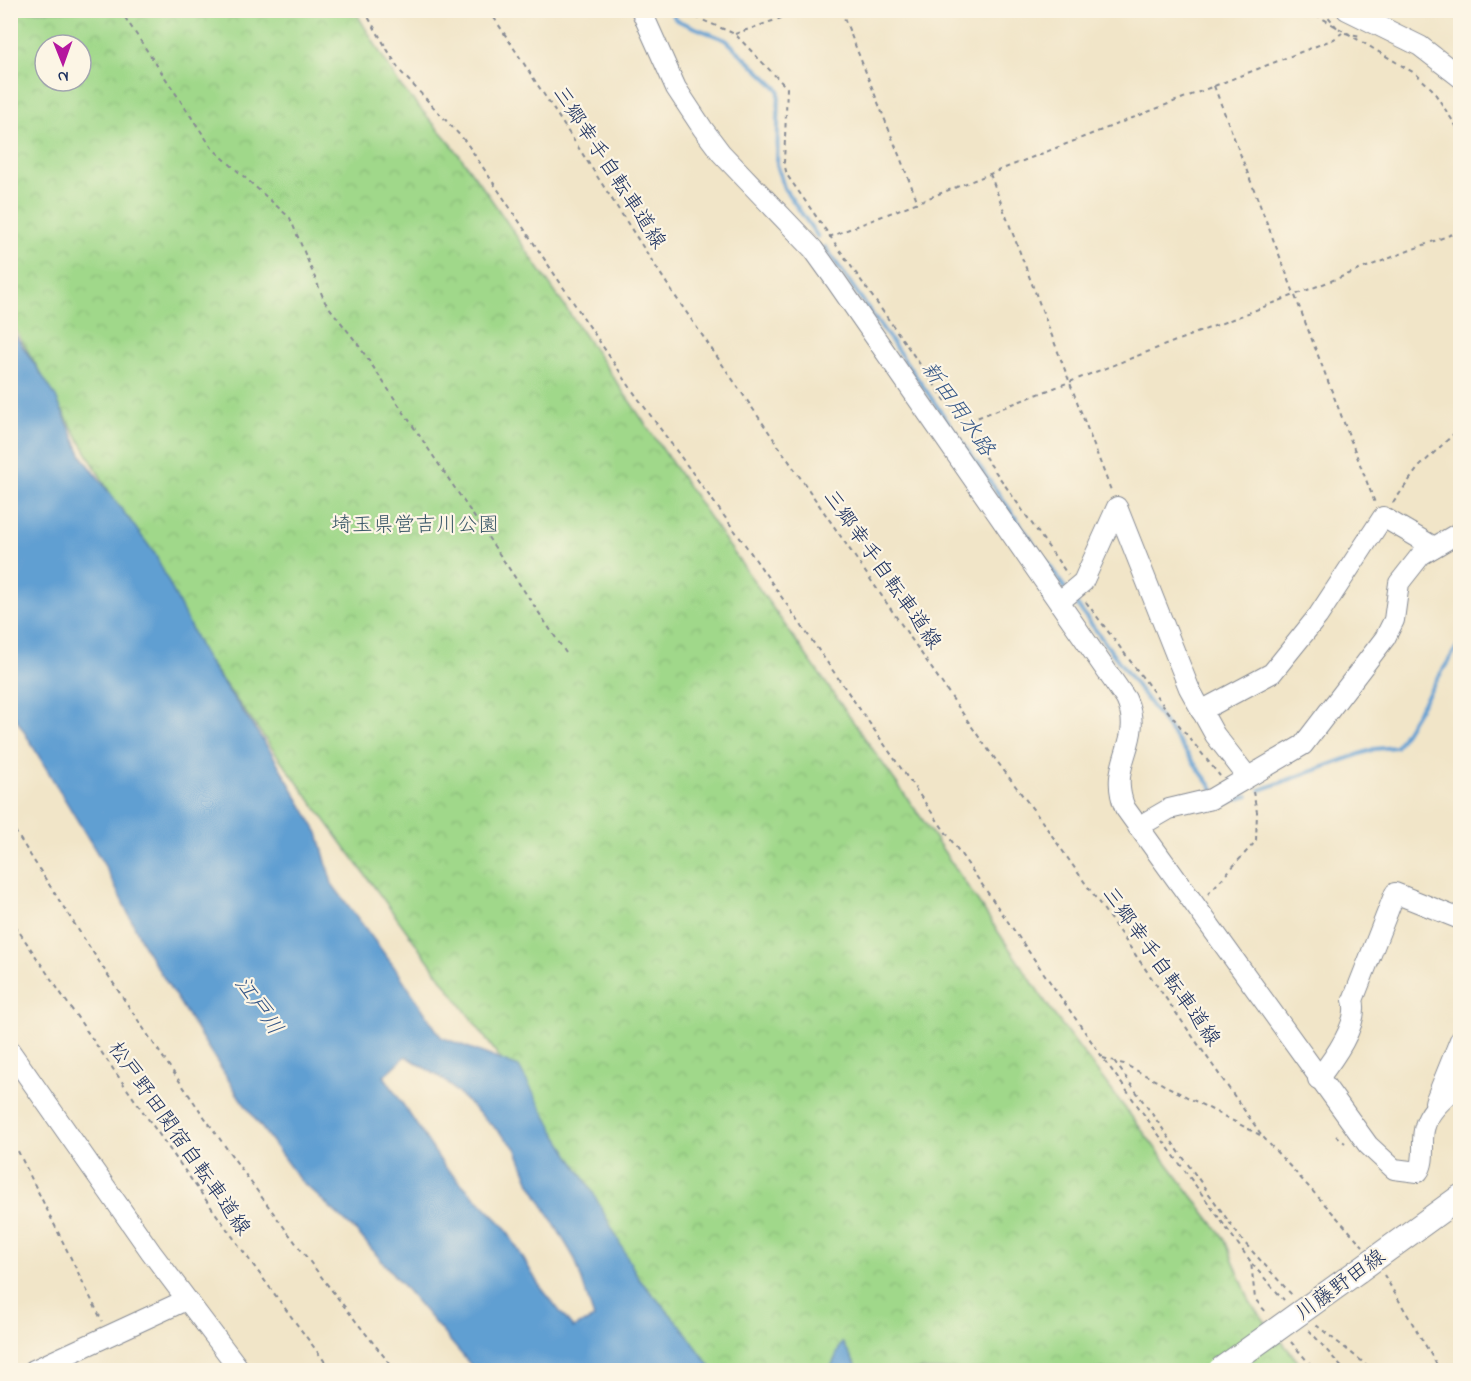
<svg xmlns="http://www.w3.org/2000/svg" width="1471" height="1381" font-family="'Indie Flower','Klee One',sans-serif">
	<defs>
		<pattern id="park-crowns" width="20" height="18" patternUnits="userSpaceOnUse" patternTransform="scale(1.5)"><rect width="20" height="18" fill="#a0d88a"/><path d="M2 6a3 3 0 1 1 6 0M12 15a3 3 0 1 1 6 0" fill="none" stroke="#89ba7a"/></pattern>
	</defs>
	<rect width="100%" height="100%" fill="#fcf5e5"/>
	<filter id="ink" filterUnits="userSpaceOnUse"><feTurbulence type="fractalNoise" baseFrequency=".0167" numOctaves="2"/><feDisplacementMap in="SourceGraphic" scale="12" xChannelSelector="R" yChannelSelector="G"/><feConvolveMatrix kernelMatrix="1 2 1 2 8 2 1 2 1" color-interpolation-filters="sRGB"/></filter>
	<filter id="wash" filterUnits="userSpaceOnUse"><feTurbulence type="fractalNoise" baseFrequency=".008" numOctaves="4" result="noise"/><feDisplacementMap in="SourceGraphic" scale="24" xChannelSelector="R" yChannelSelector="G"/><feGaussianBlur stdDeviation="1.35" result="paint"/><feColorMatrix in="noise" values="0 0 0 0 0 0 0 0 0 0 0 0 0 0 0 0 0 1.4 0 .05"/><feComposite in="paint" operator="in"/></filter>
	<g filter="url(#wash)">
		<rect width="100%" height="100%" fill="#f1e5c8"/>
		<path fill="url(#park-crowns)" stroke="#5e8474" stroke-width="1.5" fill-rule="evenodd" d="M 11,11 L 355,11 L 399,84 L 452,145 L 489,196 L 729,546 L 922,819 L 1055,1016 L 1224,1238 L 1251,1304 L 1305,1370 L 713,1370 L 639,1279 L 556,1134 L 205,657 L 11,322 ZM 45,45 L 81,45 L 81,81 L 45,81 Z"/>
		<g fill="#619fd2" stroke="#3e6798" stroke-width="1.5" fill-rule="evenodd">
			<path d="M 10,327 L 55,395 L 82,456 L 155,554 L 205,657 L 271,752 L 318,833 L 332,884 L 398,972 L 441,1037 L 519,1067 L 556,1134 L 591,1189 L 639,1279 L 681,1326 L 713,1370 L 475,1370 L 358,1233 L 299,1179 L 240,1098 L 146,950 L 105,866 L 11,710 ZM 406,1056 L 443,1079 L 516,1148 L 530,1183 L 575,1259 L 594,1318 L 573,1328 L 539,1285 L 504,1226 L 444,1166 L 384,1076 Z"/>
			<polygon points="842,1342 859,1370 830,1370"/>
		</g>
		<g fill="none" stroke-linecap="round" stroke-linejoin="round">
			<g stroke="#619fd2" stroke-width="4">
				<polyline points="670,10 676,20 726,40 779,90 777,164 784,188 818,237"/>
				<polyline points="825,247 1065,588"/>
				<polyline points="1074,601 1214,790"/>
				<polyline points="1260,790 1374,749 1396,747 1460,642"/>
				<polyline points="1224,803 1248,796"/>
			</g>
		</g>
	</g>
	<g filter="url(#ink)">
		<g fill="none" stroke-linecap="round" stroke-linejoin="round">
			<g stroke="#868a93" stroke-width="22">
				<g id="minor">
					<path d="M 641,10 L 676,88 L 703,129 L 721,153 L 813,249 L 836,281 L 1126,699 C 1146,742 1106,762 1125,808 L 1368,1145 L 1394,1169 L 1418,1172 C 1427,1161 1420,1140 1425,1126 C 1430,1108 1448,1096 1460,1083"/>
					<polyline points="1347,10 1420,46 1460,77"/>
					<polyline points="1059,602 1083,582 1117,507 1189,688 1215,735 1247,776"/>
					<polyline points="1201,711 1272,673 1318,616 1383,517 1434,547"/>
					<polyline points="1138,827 1169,809 1211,799 1303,745 1385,638 1394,620 1399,583 1421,555 1460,532"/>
					<polyline points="10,1051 151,1252 240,1370"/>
					<path d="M 1318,1079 C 1332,1061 1360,1024 1353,1000 L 1395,893 L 1460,919"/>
					<polyline points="1435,1102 1460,1040"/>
					<polyline points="34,1370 186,1300"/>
				</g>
			</g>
			<g stroke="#868a93" stroke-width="26">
				<polyline id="major" points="1358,1271 1460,1197"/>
			</g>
			<g stroke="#868a93" stroke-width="2" stroke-dasharray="4.5 4.5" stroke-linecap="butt">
				<polyline points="120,10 212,148 290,218 325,302 357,343 566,653"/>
				<polyline points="364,10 400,71 466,142 632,390 746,546 1103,1058 1251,1262 1255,1299 1266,1312"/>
				<polyline points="489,10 671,290 981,740 1041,820 1263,1137 1363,1246"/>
				<polyline points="679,10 735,34 787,88 784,163 787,175 1068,575"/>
				<polyline points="841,10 917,200"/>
				<polyline points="1308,10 1416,74 1432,89 1460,132"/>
				<polyline points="1323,10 1338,29"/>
				<polyline points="1345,33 1361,36"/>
				<polyline points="735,34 804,10"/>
				<polyline points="1214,86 1375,503"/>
				<polyline points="990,174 1112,493"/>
				<polyline points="829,237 1334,39 1342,33"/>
				<polyline points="961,424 1460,231"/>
				<polyline points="1393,503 1418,468 1460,428"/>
				<polyline points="1086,602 1167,710 1220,776"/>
				<path d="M 10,823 C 129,1012 254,1197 395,1370"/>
				<polyline points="1208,894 1256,841 1257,812 1253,792"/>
				<path d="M 10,918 C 113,1072 220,1222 331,1370"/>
				<polyline points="1103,1058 1114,1061"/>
				<polyline points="10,1135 102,1321"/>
				<polyline points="1260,1135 1124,1064 1115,1062 1242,1240 1292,1295"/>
				<polyline points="1336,1136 1345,1143"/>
				<polyline points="1252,1264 1284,1300"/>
				<polyline points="1384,1275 1440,1370"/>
				<polyline points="1316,1325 1373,1370"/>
				<polyline points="1309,1330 1344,1370"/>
				<polyline points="1291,1342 1315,1370"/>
			</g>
			<use href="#minor" stroke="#fff" stroke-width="20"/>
			<use href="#major" stroke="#fff" stroke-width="24"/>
			<g stroke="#868a93" stroke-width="26" stroke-linecap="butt">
				<polyline id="major-bridge" points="1220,1370 1358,1271"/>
			</g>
			<use href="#major-bridge" stroke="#fff" stroke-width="24"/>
		</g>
	</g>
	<g text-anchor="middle" stroke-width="4.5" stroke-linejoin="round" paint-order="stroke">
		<g font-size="21" fill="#1b2f5e" stroke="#fcf5e5">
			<text transform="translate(610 167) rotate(57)" y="7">三郷幸手自転車道線</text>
			<text transform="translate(883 569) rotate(55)" y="7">三郷幸手自転車道線</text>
			<text transform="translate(1162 966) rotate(55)" y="7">三郷幸手自転車道線</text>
			<text transform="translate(180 1138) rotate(55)" y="7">松戸野田関宿自転車道線</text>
			<text transform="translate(1340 1284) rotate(-36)" y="7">川藤野田線</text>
		</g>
		<g font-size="21" fill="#3c5969" stroke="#fcf5e5">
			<text x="415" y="531">埼玉県営吉川公園</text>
		</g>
		<g font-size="22" font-style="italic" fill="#345687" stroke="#fcf5e5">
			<text transform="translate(959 408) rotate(55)" y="8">新田用水路</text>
			<text transform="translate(260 1005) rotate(55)" y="8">江戸川</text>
		</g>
	</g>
	<rect width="1471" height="1381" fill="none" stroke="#fcf5e5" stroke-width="36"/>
	<g transform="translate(63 63) rotate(179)"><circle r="28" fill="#fcf5e5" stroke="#a2a6af" stroke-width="1.5"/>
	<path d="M0-4.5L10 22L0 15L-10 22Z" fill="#b5179e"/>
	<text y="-9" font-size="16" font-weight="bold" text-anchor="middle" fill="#1b2f5e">N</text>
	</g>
</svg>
